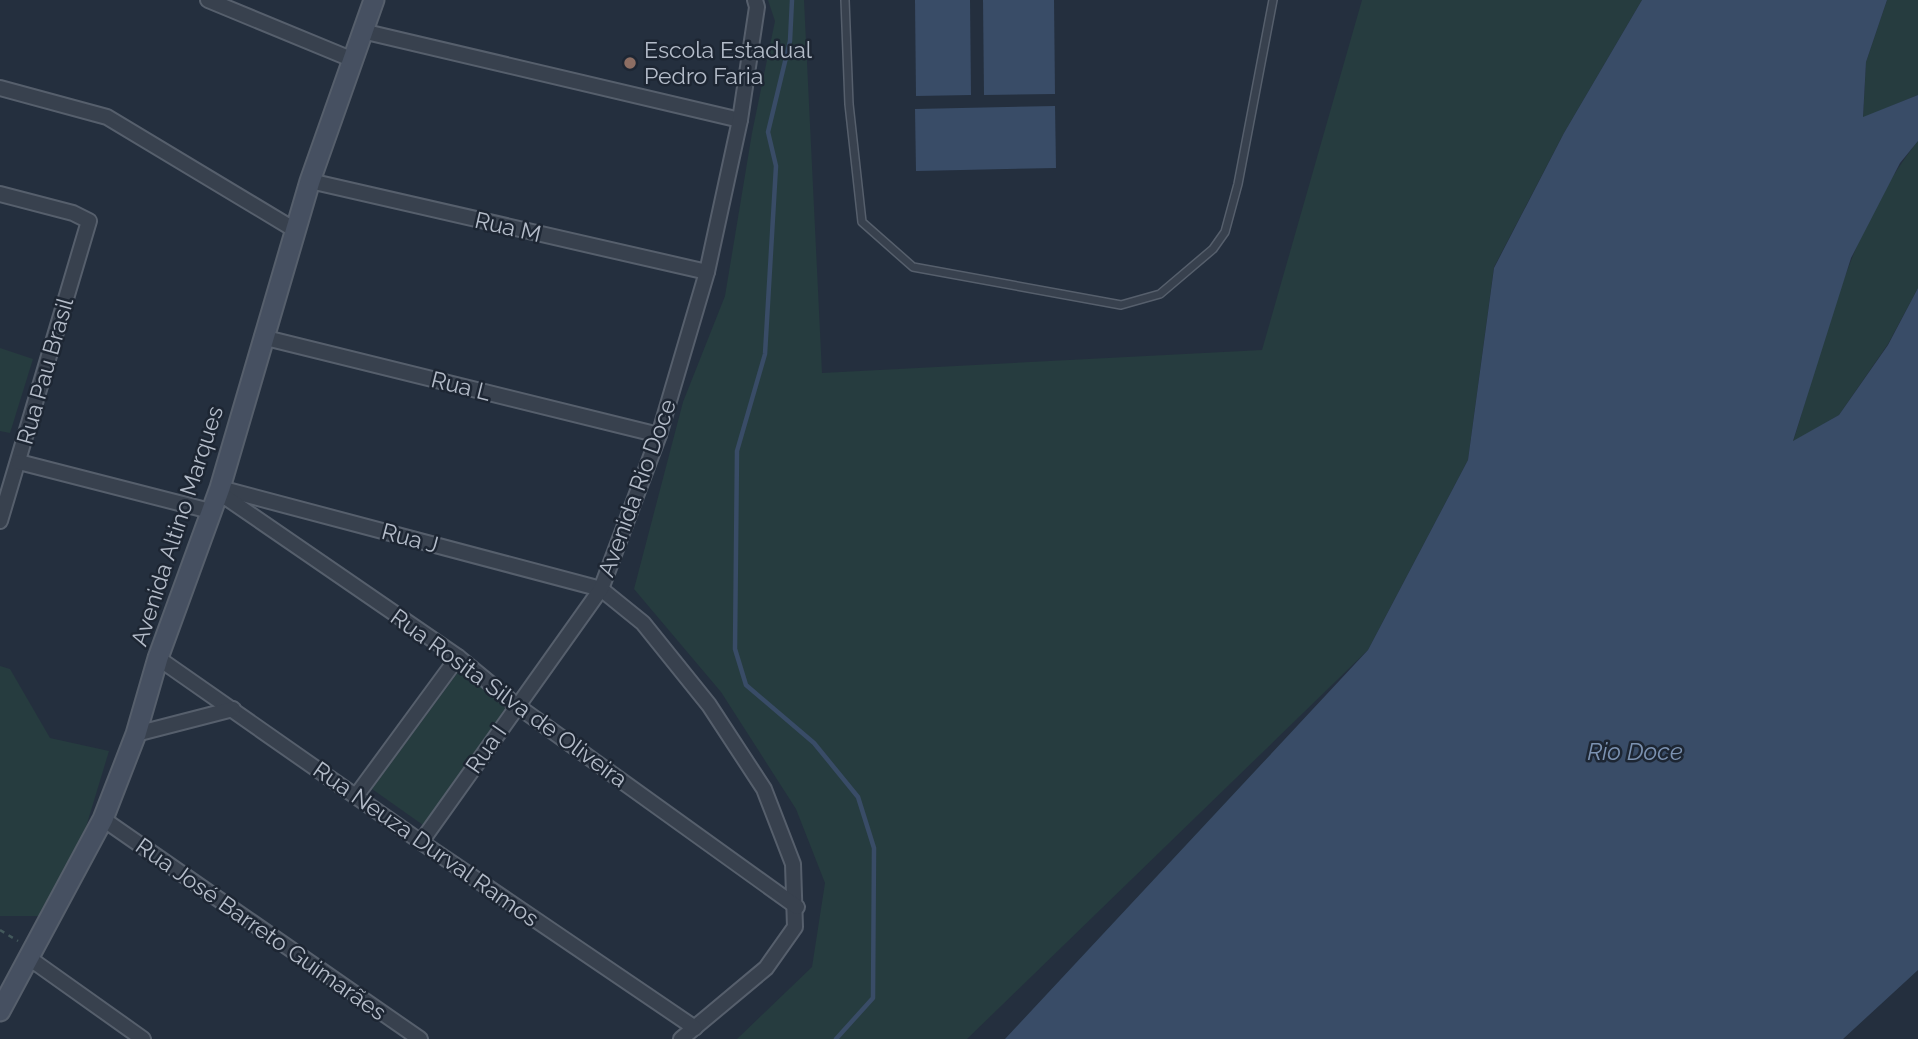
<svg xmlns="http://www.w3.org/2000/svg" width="1918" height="1039" font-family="Raleway,sans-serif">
	<rect width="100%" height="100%" fill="#242f3e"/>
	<g fill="#263c3f">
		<polygon points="768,0 804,0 822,373 1262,350 1362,0 1642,0 1564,133 1494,267 1468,460 1368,650 967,1039 737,1039 812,967 825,883 796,809 721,692 634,589 683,402 725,296 752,133 775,21"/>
		<polygon points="1887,0 1918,0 1918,95 1863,118 1866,62"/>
		<path d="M 1918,141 L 1918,288 L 1888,344 L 1839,415 L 1793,442 C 1825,339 1849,227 1918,141 Z"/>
		<polygon points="0,348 33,359 10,433 0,431"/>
		<polygon points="0,666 10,669 50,738 109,751 86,827 39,916 0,916"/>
		<polygon points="459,671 509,708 423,825 372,789"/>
	</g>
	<g fill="#394c67">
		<polygon points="915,0 970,0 971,95 916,96"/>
		<polygon points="983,0 1054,0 1055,94 984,95"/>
		<polygon points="1642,0 1887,0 1866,62 1863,117 1918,95 1918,141 1900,163 1851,258 1793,441 1839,415 1888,345 1918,288 1918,970 1843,1039 1005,1039 1368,650 1468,460 1494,268 1564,133"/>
		<polygon points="1055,106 1056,168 916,171 915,109"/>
	</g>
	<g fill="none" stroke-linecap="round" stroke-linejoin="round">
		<polyline stroke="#394c67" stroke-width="4.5" points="792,0 790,41 768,132 776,166 765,354 737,451 735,649 746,685 814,743 858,797 874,848 873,998 836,1039"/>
		<g stroke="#565f6c" stroke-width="10">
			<polyline id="service" points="845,0 849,104 862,222 913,267 1121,305 1160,294 1213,249 1225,232 1238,184 1273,0"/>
		</g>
		<g stroke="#565f6c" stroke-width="18">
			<g id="minor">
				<polyline points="208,0 351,59"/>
				<polyline points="362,31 740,120"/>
				<polyline points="0,88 107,117 295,230"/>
				<polyline points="310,181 707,272"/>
				<polyline points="0,194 73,213 89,221 0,521"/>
				<polyline points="262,337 659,435"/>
				<polyline points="19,462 210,511"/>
				<polyline points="220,488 601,589 643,623 709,705 764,789 793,864 795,927 766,968 681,1039"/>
				<polyline points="218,492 458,657 516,705 797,907"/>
				<polyline points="158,658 421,842 695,1028"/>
				<polyline points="136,734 233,709"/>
				<polyline points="356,796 458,657"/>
				<polyline points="103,819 420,1039"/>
				<polyline points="421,842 601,589 659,435 707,272 740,120 757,7 755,0"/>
				<polyline points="29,958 143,1039"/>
			</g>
		</g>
		<g stroke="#565f6c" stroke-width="23">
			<polyline id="secondary" points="0,1011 103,819 136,734 158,658 220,488 310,181 374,0"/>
		</g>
		<polyline stroke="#44595c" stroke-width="2.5" stroke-dasharray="5 5" stroke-linecap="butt" points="0,930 18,941"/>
		<use href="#service" stroke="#38414e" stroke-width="7"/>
		<use href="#minor" stroke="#38414e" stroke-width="14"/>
		<use href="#secondary" stroke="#465061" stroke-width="19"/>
	</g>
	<circle fill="#8d6e63" stroke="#1d2633" stroke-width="2.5" cx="630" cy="63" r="7"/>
	<g text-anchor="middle" stroke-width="5" stroke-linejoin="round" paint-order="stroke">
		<g font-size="23" fill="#b4bcc9" stroke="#1d2633" text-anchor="start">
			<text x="644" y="58">Escola Estadual<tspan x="644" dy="26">Pedro Faria</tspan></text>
		</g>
		<g font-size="23" fill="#b4bcc9" stroke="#1d2633">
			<text transform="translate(508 227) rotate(13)" y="8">Rua M</text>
			<text transform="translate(45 371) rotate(-74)" y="8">Rua Pau Brasil</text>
			<text transform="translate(461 386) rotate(14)" y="8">Rua L</text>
			<text transform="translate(637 488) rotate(-70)" y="8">Avenida Rio Doce</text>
			<text transform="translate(177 526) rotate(-72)" y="8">Avenida Altino Marques</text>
			<text transform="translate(410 538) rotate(15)" y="8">Rua J</text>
			<text transform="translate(509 698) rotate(36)" y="8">Rua Rosita Silva de Oliveira</text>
			<text transform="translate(486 749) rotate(-55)" y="8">Rua I</text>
			<text transform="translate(426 844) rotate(35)" y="8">Rua Neuza Durval Ramos</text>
			<text transform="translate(261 929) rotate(35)" y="8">Rua José Barreto Guimarães</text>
		</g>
		<g font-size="24" font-style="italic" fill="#7c92b1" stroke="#1d2633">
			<text x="1635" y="760">Rio Doce</text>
		</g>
	</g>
</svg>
